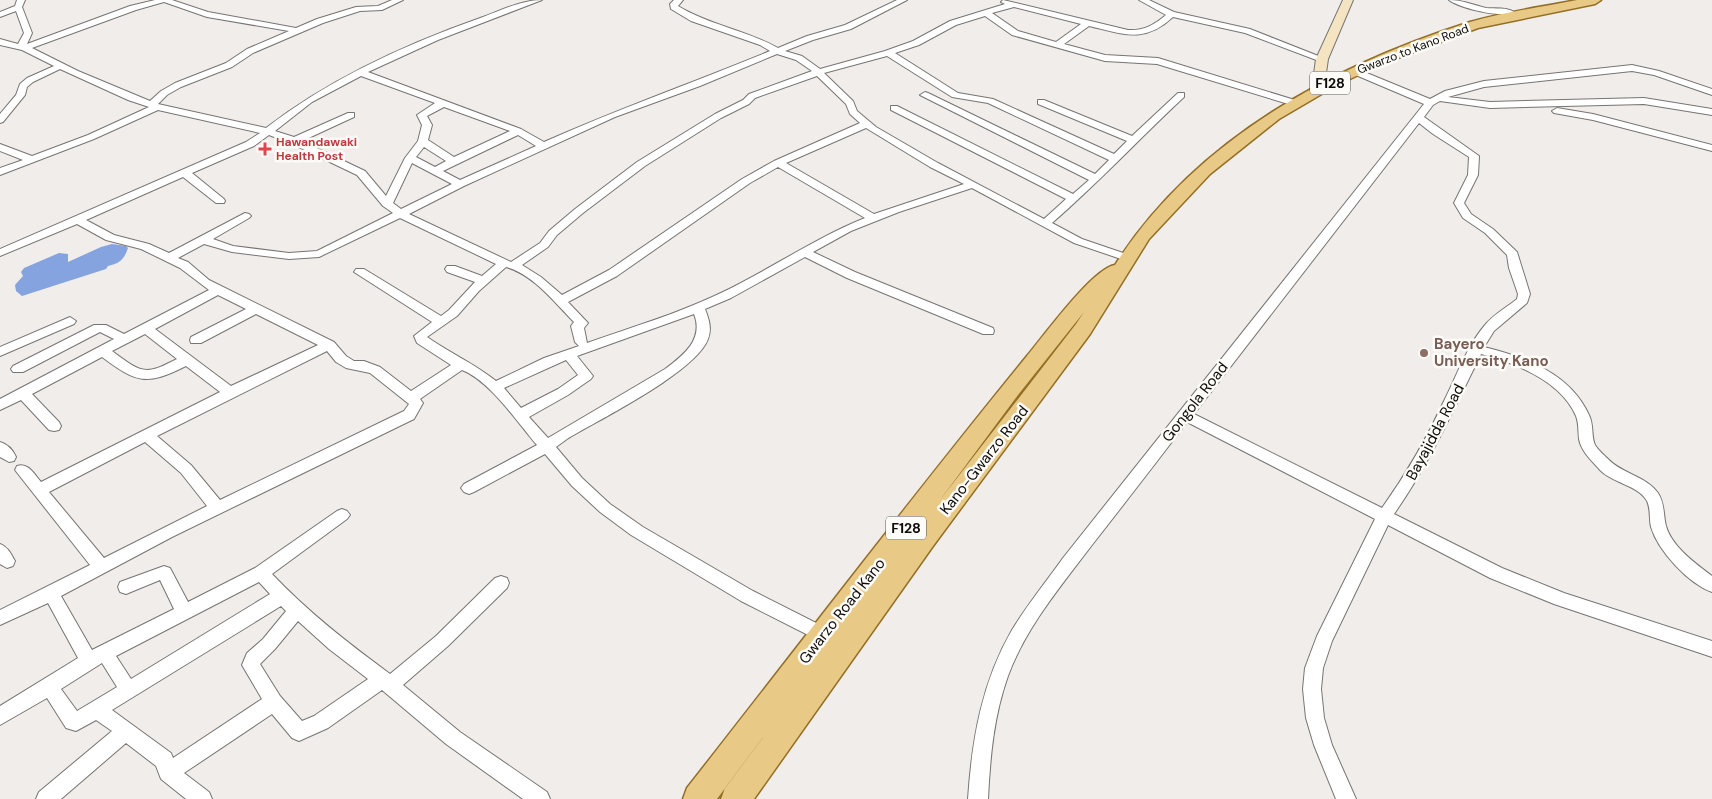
<svg xmlns="http://www.w3.org/2000/svg" width="1712" height="799" font-family="'DM Sans',sans-serif">
	<rect width="100%" height="100%" fill="#f0edea"/>
	<path fill="#85a3df" d="M 112,244 L 126,246 L 128,248 C 124,259 121,263 108,266 L 106,269 L 22,296 L 16,291 L 15,285 L 23,276 L 21,272 L 24,268 L 59,253 L 68,254 L 68,262 L 101,247 Z"/>
	<g fill="none" stroke-linecap="round" stroke-linejoin="round">
		<g stroke="#777472" stroke-width="2">
			<g id="street">
				<path d="M 17,0 L 25,0 L 22,7 L 32,33 L 27,44 L 130,6 L 155,0 L 172,0 L 208,12 L 296,28 L 317,19 L 356,7 L 378,6 L 392,0 L 403,0 L 382,10 L 360,11 L 323,23 L 253,53 L 232,67 L 181,87 L 167,95 L 158,104 L 266,128 C 331,78 406,44 483,17 C 502,10 522,0 542,0 L 438,40 L 368,72 L 521,129 L 544,142 C 618,109 695,82 770,51 L 760,45 L 691,21 L 671,9 L 670,4 L 674,0 L 683,0 L 678,6 C 709,25 746,30 778,48 L 807,36 L 845,25 L 897,0 L 907,0 L 851,29 L 813,40 L 785,51 L 802,56 L 820,69 L 885,51 L 913,41 L 950,21 L 1005,4 L 1001,2 L 1003,0 L 1128,30 C 1144,31 1154,25 1166,15 L 1139,0 L 1149,0 L 1174,12 L 1250,29 L 1326,59 L 1319,61 L 1245,33 L 1173,17 C 1144,44 1123,34 1089,26 L 1064,44 L 1105,55 L 1158,58 L 1298,101 L 1298,105 L 1295,106 L 1157,64 L 1105,61 L 1012,35 L 985,16 L 956,25 L 919,45 L 895,53 L 958,93 L 993,99 L 1114,154 L 1127,141 L 1038,104 L 1038,100 L 1044,100 L 1132,136 L 1178,93 L 1184,93 L 1184,97 C 1139,139 1098,183 1052,223 L 1082,239 L 1132,256 L 1134,258 L 1132,260 L 1124,260 L 1074,243 L 972,188 L 899,212 L 851,231 L 813,252 L 855,272 L 993,328 L 994,331 L 993,334 L 983,334 L 847,278 L 805,257 L 731,298 L 705,309 C 709,319 712,329 708,339 C 696,372 600,419 567,439 L 556,447 L 582,478 L 610,504 L 643,527 L 753,591 L 830,630 L 833,635 L 830,640 L 824,643 L 818,640 L 741,601 L 631,535 L 600,512 L 572,486 L 545,454 L 474,492 L 469,494 L 464,492 L 461,488 L 464,484 L 537,445 C 518,423 489,380 462,370 L 420,399 L 423,403 L 414,419 L 172,537 L 61,596 L 92,650 L 174,609 L 160,580 L 126,594 L 120,592 L 118,587 L 120,582 L 164,566 L 170,568 L 188,602 L 255,568 L 337,511 L 342,509 L 347,511 L 350,515 L 347,519 L 272,574 C 308,612 348,643 390,674 L 436,636 L 495,578 L 501,576 L 507,578 L 509,583 L 507,588 L 448,646 L 403,685 L 460,732 L 547,792 L 550,799 L 523,799 L 446,744 L 382,690 L 328,728 L 299,741 L 292,738 L 272,714 L 184,773 L 209,792 L 212,799 L 186,799 L 161,779 L 156,766 L 126,743 L 61,799 L 36,799 L 39,792 L 112,731 L 96,720 L 76,731 L 66,728 L 47,698 L 0,725 L 0,706 L 78,658 L 48,603 L 0,625 L 0,610 L 90,565 L 15,470 L 17,466 C 28,462 34,474 41,482 L 220,392 L 186,366 C 146,386 137,383 102,357 L 32,394 L 59,422 L 61,426 L 59,430 L 54,431 L 49,430 L 21,400 L 0,410 L 0,399 L 114,339 L 100,332 L 23,372 L 13,372 L 11,369 L 13,366 L 94,325 L 106,325 L 124,334 L 209,290 L 180,268 L 141,249 L 106,240 L 77,224 L 0,256 L 0,249 L 246,142 L 260,133 L 158,110 L 94,139 L 0,175 L 0,168 L 23,160 L 0,151 L 0,144 L 32,156 L 88,135 L 149,107 L 128,100 L 60,69 L 33,82 L 27,87 L 25,95 L 3,122 L 0,123 L 0,114 L 16,95 L 20,84 L 27,78 L 54,66 L 22,50 L 0,45 L 0,39 L 18,44 L 24,33 L 16,11 L 0,17 L 0,12 L 15,6 ZM 164,2 L 207,17 L 289,31 L 247,49 L 226,63 L 175,83 L 161,91 L 150,101 L 78,71 L 32,48 L 136,10 ZM 1014,7 L 1081,24 L 1056,42 L 1018,31 L 992,13 ZM 777,54 L 796,60 L 812,71 L 749,94 L 743,100 L 715,114 L 637,162 L 575,209 L 549,231 L 540,243 L 511,262 L 409,214 L 464,186 L 615,117 L 700,86 ZM 887,56 L 952,97 L 988,103 L 1109,160 L 1095,174 L 928,93 L 925,92 L 920,95 L 1089,180 L 1073,194 L 897,106 L 891,106 L 891,110 L 1066,199 L 1044,219 L 938,163 L 876,127 L 857,111 L 853,101 L 824,73 ZM 361,76 L 435,103 L 417,115 L 422,125 L 418,141 L 405,158 L 386,196 L 365,171 L 302,141 L 354,117 L 354,113 L 348,113 L 294,137 L 275,131 L 312,102 ZM 817,76 L 846,104 L 850,114 L 860,123 L 774,161 L 742,179 L 609,270 L 562,295 L 541,277 L 522,265 L 548,247 L 557,235 L 583,213 L 645,166 L 721,118 L 749,104 L 755,98 ZM 444,107 L 510,131 L 454,157 L 428,140 L 432,125 L 427,116 ZM 866,128 L 930,167 L 964,184 L 874,214 L 786,163 ZM 269,135 L 290,143 L 357,175 L 383,206 L 393,213 L 317,251 L 289,253 L 233,246 L 213,239 L 249,218 L 251,216 L 249,214 L 245,213 L 169,253 L 149,244 L 114,235 L 86,220 L 183,177 L 216,203 L 224,203 L 225,201 L 224,199 L 192,173 L 254,146 ZM 518,135 L 536,146 L 460,180 L 443,171 ZM 424,147 L 446,161 L 435,167 L 416,157 ZM 412,163 L 452,184 L 401,209 L 393,203 ZM 778,167 L 865,218 C 815,238 771,269 723,292 C 680,313 632,327 587,343 L 584,328 L 588,323 L 568,302 L 617,276 L 750,183 ZM 400,218 L 496,264 L 482,276 L 455,266 L 447,266 L 445,269 L 447,272 L 475,282 L 449,310 L 441,316 L 364,269 L 356,269 L 354,272 L 432,322 L 414,336 L 417,343 L 451,365 L 411,391 L 380,367 L 364,361 L 354,361 L 346,356 L 334,342 L 209,280 L 188,262 L 178,258 L 204,244 L 232,252 L 289,259 L 319,257 ZM 506,267 C 534,275 554,302 574,322 L 571,326 L 575,342 L 579,346 L 544,358 L 496,381 C 475,364 450,353 427,337 L 457,316 L 479,291 ZM 218,295 L 246,309 L 191,337 L 190,340 L 191,343 L 201,343 L 256,314 L 318,345 L 231,386 L 155,329 ZM 694,314 C 704,339 684,355 665,369 L 548,438 L 529,417 L 568,395 L 591,379 L 593,376 L 577,356 ZM 145,334 L 177,359 C 144,376 142,373 112,351 ZM 327,351 L 336,362 L 346,368 L 370,373 L 409,404 L 404,411 L 220,500 L 191,465 L 157,436 ZM 566,360 L 578,375 L 558,389 L 521,408 L 504,388 ZM 145,442 L 181,473 L 207,506 L 104,558 L 49,492 ZM 259,582 L 270,594 L 131,679 L 116,656 ZM 281,606 L 286,611 L 263,639 L 247,653 L 242,665 L 262,699 L 173,758 L 171,753 L 112,710 ZM 298,621 L 329,649 L 368,679 L 314,716 L 302,721 L 280,696 L 260,664 L 275,649 ZM 102,663 L 117,687 L 77,711 L 61,689 Z"/>
				<path d="M 1449,0 C 1463,0 1473,5 1486,8 C 1495,9 1507,7 1514,12 C 1504,19 1459,8 1449,0 Z"/>
				<path d="M 1632,65 L 1659,71 L 1712,89 L 1712,95 L 1654,75 L 1632,71 L 1484,87 L 1448,97 L 1490,102 L 1644,98 L 1712,109 L 1712,115 L 1644,104 L 1490,108 L 1440,101 L 1433,105 L 1424,117 L 1479,156 L 1478,175 L 1464,203 L 1471,214 L 1493,229 L 1517,252 L 1530,294 L 1527,303 L 1494,331 L 1484,347 C 1525,357 1570,373 1589,415 C 1594,425 1591,436 1595,445 C 1598,450 1604,455 1608,459 C 1622,474 1646,476 1658,493 C 1665,504 1663,514 1666,526 C 1672,547 1695,563 1712,576 L 1712,592 C 1689,584 1658,551 1651,527 C 1649,519 1651,509 1647,501 C 1638,485 1612,483 1600,470 C 1592,461 1581,451 1579,439 C 1578,431 1579,424 1576,416 C 1561,381 1515,363 1481,354 C 1454,409 1429,464 1394,514 L 1502,568 L 1564,593 L 1712,641 L 1712,657 L 1554,604 L 1490,578 L 1388,525 L 1332,641 L 1323,668 L 1321,689 L 1324,718 L 1332,745 L 1356,799 L 1336,799 L 1314,745 L 1306,718 L 1303,689 L 1305,668 L 1317,636 L 1375,519 L 1187,422 C 1156,463 1124,504 1092,545 C 1061,586 1026,627 1008,676 C 994,715 990,757 988,799 L 968,799 C 972,739 982,682 1012,630 C 1027,605 1046,582 1063,558 L 1424,104 L 1351,73 L 1351,69 L 1357,69 L 1430,99 L 1445,91 L 1484,81 ZM 1419,123 L 1433,134 L 1469,157 L 1468,175 L 1454,203 L 1463,218 L 1485,233 L 1507,255 L 1509,268 L 1518,294 L 1517,299 C 1506,308 1494,314 1485,325 C 1467,346 1457,375 1445,399 C 1427,438 1407,473 1382,508 L 1194,414 Z"/>
				<polygon points="1557,108 1593,114 1712,145 1712,151 1593,120 1554,113 1552,111"/>
				<polygon points="70,317 76,321 74,324 0,356 0,347"/>
				<path d="M 0,442 C 7,444 13,450 16,457 L 14,461 L 9,462 L 0,457 Z"/>
				<path d="M 0,544 C 8,547 11,554 15,561 L 13,566 L 7,568 L 0,564 Z"/>
			</g>
		</g>
		<g stroke="#777472" stroke-width="2">
			<polygon id="secondary" points="1343,0 1353,0 1328,59 1326,73 1338,82 1332,86 1314,74 1316,59"/>
		</g>
		<g stroke="#936f26" stroke-width="3">
			<path id="primary" d="M 1577,0 L 1601,0 L 1595,4 L 1478,28 L 1382,64 L 1337,85 L 1279,119 L 1210,174 L 1149,239 L 1090,334 L 933,546 L 754,799 L 721,799 L 725,788 L 800,688 L 717,799 L 683,799 L 687,788 C 800,644 911,498 1027,356 C 1043,337 1093,268 1115,265 C 1195,140 1332,66 1470,22 C 1504,12 1542,7 1577,0 ZM 1084,312 L 1076,324 L 940,500 L 1018,395 Z"/>
		</g>
		<use href="#street" fill="#fff" fill-rule="evenodd"/>
		<use href="#secondary" fill="#f4e4c2" fill-rule="evenodd"/>
		<use href="#primary" fill="#e9c986" fill-rule="evenodd"/>
	</g>
	<path fill="#e0444e" stroke="#fdfbf7" stroke-width="2" d="M262.5 141.5h5v5h5v5h-5v5h-5v-5h-5v-5h5z"/>
	<circle fill="#8d6e63" stroke="#fdfbf7" stroke-width="2" cx="1424" cy="353" r="5"/>
	<g text-anchor="middle" stroke-width="5" stroke-linejoin="round" paint-order="stroke">
		<g font-size="12" fill="#0d0c0b" stroke="#fdfbf7">
			<text transform="translate(1413 49) rotate(-21)" y="4">Gwarzo to Kano Road</text>
		</g>
		<g font-size="12" font-weight="bold" fill="#be3a42" stroke="#fdfbf7" text-anchor="start">
			<text x="276" y="146">Hawandawaki<tspan x="276" dy="14">Health Post</tspan></text>
		</g>
		<g fill="#fdfbf7" stroke="#555452" stroke-width="1">
			<rect x="1310" y="71.5" width="40" height="23" rx="4"/>
			<rect x="886" y="516.5" width="40" height="23" rx="4"/>
		</g>
		<g font-size="14" font-weight="bold" fill="#0d0c0b">
			<text x="1330" y="88">F128</text>
			<text x="906" y="533">F128</text>
		</g>
		<g font-size="15" font-weight="bold" fill="#785e54" stroke="#fdfbf7" text-anchor="start">
			<text x="1434" y="349">Bayero<tspan x="1434" dy="17">University Kano</tspan></text>
		</g>
		<g font-size="15" fill="#0d0c0b" stroke="#fdfbf7">
			<text transform="translate(1195 402) rotate(-52)" y="5">Gongola Road</text>
			<text transform="translate(1435 432) rotate(-62)" y="5">Bayajidda Road</text>
			<text transform="translate(984 460) rotate(-52)" y="5">Kano-Gwarzo Road</text>
			<text transform="translate(842 611) rotate(-52)" y="5">Gwarzo Road Kano</text>
		</g>
	</g>
</svg>
